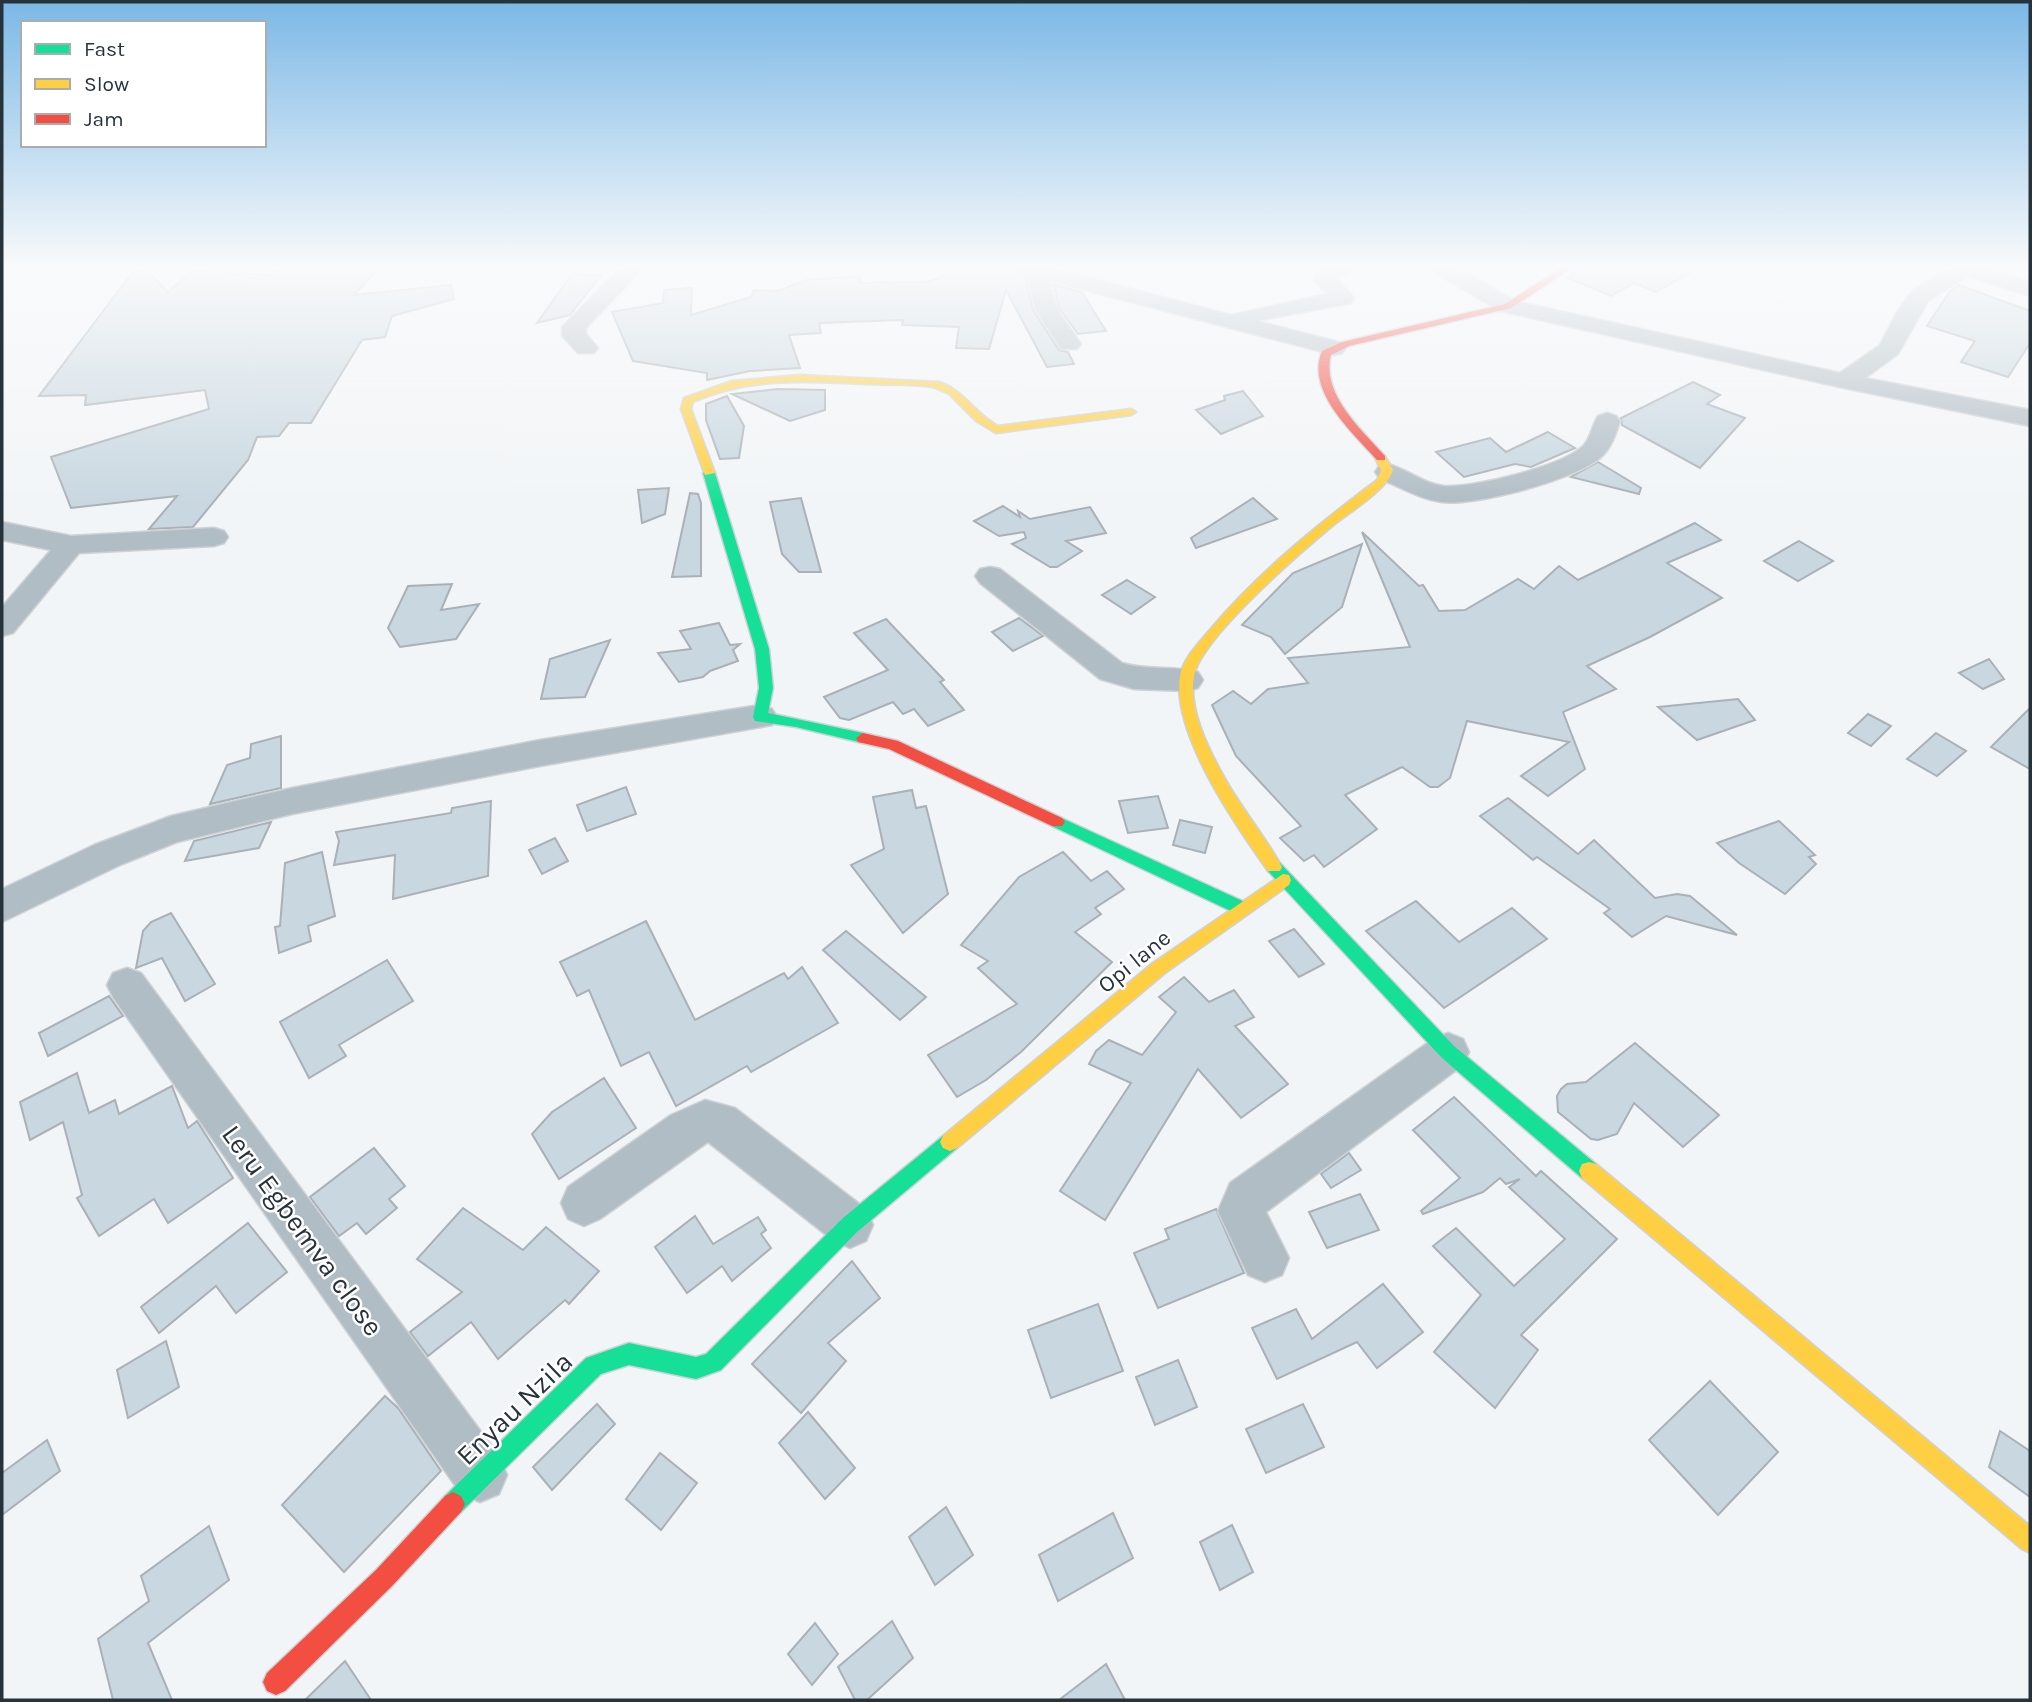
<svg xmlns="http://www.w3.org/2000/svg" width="2032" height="1702" font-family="Karla,sans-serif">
	<rect width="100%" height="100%" fill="#f2f5f7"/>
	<g fill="#c8d7e0" stroke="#aab1b6" stroke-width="2">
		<polygon points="282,266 380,266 354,295 451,285 454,299 392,316 385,337 362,340 311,423 289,423 279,436 257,437 248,460 193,527 149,529 177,496 71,508 51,457 209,409 205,390 85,405 86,395 39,396 132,273 145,269 168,292 192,271 273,275"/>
		<polygon points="951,266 1011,266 1014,274 1025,276 1033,310 1059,350 1068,352 1074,364 1047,367 1006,290 989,349 956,348 959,327 902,325 903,320 819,323 821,333 789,335 800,368 750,371 707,380 707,373 633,361 612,312 663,303 664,290 692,288 691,315 751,297 754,290 777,291 807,280 860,276 861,283 926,282 950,274"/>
		<polygon points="1583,266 1701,266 1656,292 1634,283 1611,296 1568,278"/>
		<polygon points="572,274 601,275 570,315 537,323"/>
		<polygon points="1054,285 1082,292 1106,331 1078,334 1059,308"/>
		<polygon points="1959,285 2030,311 2030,343 2008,377 1961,362 1975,341 1927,326 1950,291"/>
		<polygon points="1693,382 1720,395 1707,404 1745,418 1700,468 1622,425 1621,418"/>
		<polygon points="778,389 825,390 825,410 790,421 732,394"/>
		<polygon points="1243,391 1263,416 1221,434 1196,410 1225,400 1224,396"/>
		<polygon points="727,396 744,426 739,458 720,459 706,420 706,404"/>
		<polygon points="1548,432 1575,448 1531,467 1515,464 1464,477 1436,452 1490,438 1506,452"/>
		<polygon points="1598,462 1641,488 1639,494 1571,477"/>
		<polygon points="669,488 665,514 642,523 638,490"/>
		<polygon points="690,493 698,494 701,503 701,576 672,577"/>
		<polygon points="801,498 821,572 799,572 782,554 770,502"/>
		<polygon points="1253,498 1277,519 1196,548 1191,538"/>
		<polygon points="1003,506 1020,517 1018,511 1030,519 1090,507 1106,533 1066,541 1082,551 1057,567 1050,567 1012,544 1026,538 1024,532 999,536 974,521"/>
		<polygon points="1695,523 1721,540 1667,563 1722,598 1650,637 1587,666 1616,689 1563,712 1585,769 1548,796 1521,776 1569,742 1467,721 1450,778 1438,787 1430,787 1402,767 1345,795 1377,829 1324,867 1314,855 1304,861 1280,838 1301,826 1236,756 1212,705 1233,691 1251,704 1268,689 1308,683 1288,658 1410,647 1362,532 1419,586 1423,585 1439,611 1465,610 1518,579 1534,589 1559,566 1578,580"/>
		<polygon points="1799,541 1833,561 1798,581 1764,561"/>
		<polygon points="1362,544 1342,607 1285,654 1271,637 1242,625 1293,573"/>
		<polygon points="1127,580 1155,597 1131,614 1102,595"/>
		<polygon points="452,584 441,610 479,604 456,639 400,647 388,628 408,586"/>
		<polygon points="1019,618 1043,636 1013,651 992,632"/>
		<polygon points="886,619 944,680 940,682 964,710 928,726 914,709 903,714 893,702 849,720 840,718 824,697 888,670 854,633"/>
		<polygon points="719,623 730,645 740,644 733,650 738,661 710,671 703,677 679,682 658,653 691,649 680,631"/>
		<polygon points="610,640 585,697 541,699 550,659"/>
		<polygon points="1989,659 2004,679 1983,689 1959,673"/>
		<polygon points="1738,699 1755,720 1697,740 1658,707"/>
		<polygon points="2030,708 2030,769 1991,747"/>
		<polygon points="1868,714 1891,726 1871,746 1848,733"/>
		<polygon points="1936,733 1966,751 1937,776 1907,759"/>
		<polygon points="281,736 281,788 210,804 227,765 250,758 251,744"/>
		<polygon points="626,787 636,814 587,831 577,805"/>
		<polygon points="912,790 916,808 926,806 948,894 903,933 851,865 884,849 873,797"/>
		<polygon points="1158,796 1168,828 1128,833 1119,801"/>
		<polygon points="1508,798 1578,854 1594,840 1655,898 1677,894 1690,896 1737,935 1666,916 1632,937 1604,913 1610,909 1537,857 1533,860 1480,816"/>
		<polygon points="491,801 488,876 393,899 395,855 334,865 339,841 336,832 451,813 452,808"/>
		<polygon points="1180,820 1212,827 1205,853 1173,845"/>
		<polygon points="1779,821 1815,855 1809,857 1816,864 1785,894 1739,863 1717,843"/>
		<polygon points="271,822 259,848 185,861 194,841"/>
		<polygon points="555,838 568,861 542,874 529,850"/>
		<polygon points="322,852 335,916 308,926 311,941 279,953 275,927 280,926 285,863"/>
		<polygon points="1063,852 1091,881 1107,871 1124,889 1095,908 1101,914 1075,932 1112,962 1021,1052 986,1080 957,1097 928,1055 1017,1004 978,968 988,961 961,945 1019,877"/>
		<polygon points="1416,901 1459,942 1512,908 1547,939 1444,1008 1366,931"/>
		<polygon points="171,913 215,984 185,1001 162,958 136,968 143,931 151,922"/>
		<polygon points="646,921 695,1020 784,973 788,979 802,967 838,1023 751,1072 747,1066 676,1106 649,1052 621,1066 589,990 577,996 560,962"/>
		<polygon points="1294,929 1324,964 1299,977 1269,941"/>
		<polygon points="846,931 926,997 900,1020 823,950"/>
		<polygon points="387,960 413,1001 339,1045 346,1056 309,1078 280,1022"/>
		<polygon points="1184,977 1209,1002 1234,990 1254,1017 1235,1026 1288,1084 1241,1118 1198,1069 1105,1220 1060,1191 1131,1083 1089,1064 1096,1051 1109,1040 1142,1055 1176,1012 1159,997"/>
		<polygon points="109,996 123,1016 48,1056 39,1033"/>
		<polygon points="1635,1043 1719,1115 1683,1147 1634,1103 1617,1134 1598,1140 1591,1139 1558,1112 1557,1096 1561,1089 1567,1084 1586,1082"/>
		<polygon points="77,1073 89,1113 115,1100 119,1114 172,1086 188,1128 197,1121 233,1178 168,1223 154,1199 99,1236 77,1198 82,1195 63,1122 30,1140 20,1102"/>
		<polygon points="604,1078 636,1128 559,1179 532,1134 552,1112"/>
		<polygon points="1454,1097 1536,1176 1541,1171 1617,1239 1521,1335 1538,1350 1495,1408 1434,1352 1481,1295 1433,1246 1456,1228 1514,1286 1565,1239 1509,1187 1520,1179 1506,1184 1500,1178 1483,1192 1423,1214 1421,1211 1460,1178 1413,1130"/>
		<polygon points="374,1148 405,1186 389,1199 397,1208 366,1234 357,1223 339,1236 310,1197"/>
		<polygon points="1349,1153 1361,1170 1331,1188 1321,1174"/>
		<polygon points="1360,1194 1379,1230 1327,1248 1309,1212"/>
		<polygon points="463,1208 523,1250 546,1227 599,1271 569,1304 565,1300 498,1359 471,1322 428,1356 410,1332 462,1292 417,1259"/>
		<polygon points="1216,1209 1244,1273 1158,1308 1134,1253 1169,1239 1165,1229"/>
		<polygon points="695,1216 713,1244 758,1217 766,1230 761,1234 771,1248 732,1281 722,1266 687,1293 655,1247"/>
		<polygon points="248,1223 287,1272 236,1313 216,1286 159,1333 141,1307"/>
		<polygon points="852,1261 880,1298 828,1343 846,1361 801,1413 752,1364"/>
		<polygon points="1383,1284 1423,1332 1377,1368 1357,1342 1277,1379 1252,1328 1296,1309 1312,1339"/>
		<polygon points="1098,1304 1123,1371 1051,1398 1028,1330"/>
		<polygon points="166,1341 179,1387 128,1418 117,1370"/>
		<polygon points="1178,1360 1197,1407 1155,1425 1136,1377"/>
		<polygon points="1710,1381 1778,1452 1718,1515 1649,1440"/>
		<polygon points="385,1396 398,1408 441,1471 344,1572 282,1505"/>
		<polygon points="597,1404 615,1424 552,1490 533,1467"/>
		<polygon points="1303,1404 1324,1447 1266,1473 1246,1429"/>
		<polygon points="808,1412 855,1468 825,1499 779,1443"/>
		<polygon points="2000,1431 2030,1451 2030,1497 1989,1467"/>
		<polygon points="47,1440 60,1471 2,1515 2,1473"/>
		<polygon points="660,1453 697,1483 661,1530 626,1499"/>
		<polygon points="946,1507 973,1555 935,1585 909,1537"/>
		<polygon points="1113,1513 1133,1558 1058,1601 1039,1555"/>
		<polygon points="1232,1525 1253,1572 1220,1590 1200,1542"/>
		<polygon points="209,1526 229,1580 148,1643 172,1700 113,1700 98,1639 149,1601 141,1576"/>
		<polygon points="892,1621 913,1658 867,1700 855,1700 838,1667"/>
		<polygon points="815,1623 838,1654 812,1685 788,1654"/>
		<polygon points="345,1661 371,1700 305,1700"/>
		<polygon points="1106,1664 1125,1700 1059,1700"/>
	</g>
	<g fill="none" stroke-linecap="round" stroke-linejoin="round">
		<g stroke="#ced2d4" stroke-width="3">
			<g id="street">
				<polygon points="622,266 645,266 586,328 586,334 598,348 594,353 578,353 562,336 562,327"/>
				<polygon points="1013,266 1045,266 1231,315 1327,294 1314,279 1321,267 1355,266 1353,271 1336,278 1354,298 1351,303 1257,321 1342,343 1346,348 1342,353 1334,355 1050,281 1057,309 1081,344 1077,349 1061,349 1035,309 1027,274 1015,271"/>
				<polygon points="1429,266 1455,266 1515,301 1840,373 1880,345 1897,312 1912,291 1949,269 1947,266 1978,266 2030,282 2030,296 1968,276 1928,301 1898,354 1865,378 2030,410 2030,426 1844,388 1500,311 1432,271"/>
				<path d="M 1607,413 L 1616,416 L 1620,421 C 1616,434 1611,449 1600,458 C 1574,480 1476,506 1442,502 C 1426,500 1411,493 1396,486 C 1388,482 1380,480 1375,472 L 1379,466 L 1388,464 C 1407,469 1424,484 1444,486 C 1473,488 1564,466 1584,445 C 1591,437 1592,425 1598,416 Z"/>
				<polygon points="2,522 71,536 214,528 224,531 228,537 224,543 214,546 79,553 13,633 2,636 2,607 51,550 2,540"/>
				<path d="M 990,567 L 1000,569 L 1122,663 C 1147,671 1174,665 1198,672 L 1203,680 L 1198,688 L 1187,691 L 1134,689 L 1100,679 L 980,583 L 975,576 L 980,569 Z"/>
				<polygon points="760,705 772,709 777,717 772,725 540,766 292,814 177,842 120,865 2,922 2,889 94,845 171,816 292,788 540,740"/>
				<polygon points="127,968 141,973 499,1456 507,1475 499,1494 480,1502 461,1494 113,997 107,985 113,973"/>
				<polygon points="1448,1033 1463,1039 1469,1052 1463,1065 1266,1212 1289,1258 1282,1275 1265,1282 1248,1275 1218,1211 1230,1183 1433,1039"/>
				<polygon points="705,1100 735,1108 866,1209 873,1225 866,1241 850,1248 834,1241 708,1142 600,1219 584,1226 568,1219 561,1203 568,1187 671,1115"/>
			</g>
		</g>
		<g stroke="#ced2d4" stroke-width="3">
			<g id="fast">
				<polygon points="709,470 715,473 769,649 773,688 768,713 863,733 870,738 868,742 863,743 796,727 755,721 753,717 759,688 755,649 703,473"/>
				<polygon points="1057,816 1247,903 1249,908 1247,913 1235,913 1052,826 1049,822"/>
				<polygon points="1274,861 1280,863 1454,1046 1596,1164 1599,1171 1596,1178 1589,1180 1582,1178 1442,1058 1268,871 1266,867 1268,863"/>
				<polygon points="950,1133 957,1136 960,1142 957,1148 857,1232 721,1370 696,1379 629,1365 601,1374 461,1512 453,1516 445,1512 441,1504 445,1496 586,1358 629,1343 696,1357 706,1354 843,1218 943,1136"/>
			</g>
		</g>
		<g stroke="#ced2d4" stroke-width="3">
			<g id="slow">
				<path d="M 800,375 L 939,382 C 964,390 975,414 998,426 L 1131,409 L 1136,412 L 1131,415 L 996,433 L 976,421 L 949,394 L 933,387 C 912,384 890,385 869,384 C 808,381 750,377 693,402 L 691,409 L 715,473 L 705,475 L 681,409 L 684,398 L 732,381 Z"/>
				<path d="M 1381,455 L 1385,456 L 1393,470 C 1387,490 1348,513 1331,527 C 1301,552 1200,639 1194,676 C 1188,709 1208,748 1224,777 C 1241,808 1265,836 1282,867 L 1280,871 L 1268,871 C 1236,826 1172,734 1180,677 C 1182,660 1198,644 1208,632 C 1257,573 1316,526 1377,480 L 1381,470 L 1375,458 Z"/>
				<polygon points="1283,874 1289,875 1291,880 1289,885 1165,973 957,1148 950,1151 943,1148 940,1142 943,1136 1153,963"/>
				<polygon points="1589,1162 1596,1164 2030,1526 2030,1553 2022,1549 1582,1178 1579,1171 1582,1164"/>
			</g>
		</g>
		<g stroke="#ced2d4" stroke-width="3">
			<g id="jam">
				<path d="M 1564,266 L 1575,266 L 1511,308 L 1349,346 L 1331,355 C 1321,394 1361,429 1385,456 L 1385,460 L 1377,460 C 1353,433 1305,391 1322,351 L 1342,342 L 1505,304 Z"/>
				<polygon points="863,733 898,741 1062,818 1065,822 1062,826 1052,826 889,749 858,742 856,738"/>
				<polygon points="453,1492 461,1496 465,1504 461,1512 392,1586 285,1691 276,1695 267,1691 263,1682 267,1673 376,1570 445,1496"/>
			</g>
		</g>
		<use href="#street" fill="#b1bdc5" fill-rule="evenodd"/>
		<use href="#fast" fill="#16e098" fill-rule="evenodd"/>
		<use href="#slow" fill="#ffcf43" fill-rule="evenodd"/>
		<use href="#jam" fill="#f24e42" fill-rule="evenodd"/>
	</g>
	<linearGradient id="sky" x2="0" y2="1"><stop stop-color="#7bb8e6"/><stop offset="0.53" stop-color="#f9fafb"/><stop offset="1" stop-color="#f9fafb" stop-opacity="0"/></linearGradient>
	<rect width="2032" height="504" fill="url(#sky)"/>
	<g text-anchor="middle" stroke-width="5" stroke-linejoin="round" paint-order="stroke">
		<g font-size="23" fill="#27333b" stroke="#fff">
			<text transform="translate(1134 961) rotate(-39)" y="8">Opi lane</text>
		</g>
		<g font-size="28" fill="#27333b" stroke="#fff">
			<text transform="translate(303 1230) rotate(54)" y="10">Leru Egbemva close</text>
			<text transform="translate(514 1408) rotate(-44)" y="10">Enyau Nzila</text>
		</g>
	</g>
	<rect width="2032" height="1702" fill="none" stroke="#27333b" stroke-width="7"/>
	<rect x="21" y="21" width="245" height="126" fill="#ffffff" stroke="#a9adb1" stroke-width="2"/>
	<rect x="35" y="44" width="35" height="10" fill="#16e098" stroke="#a9adb1" stroke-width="2"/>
	<text x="84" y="56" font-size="21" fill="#27333b">Fast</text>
	<rect x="35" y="79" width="35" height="10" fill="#ffcf43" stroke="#a9adb1" stroke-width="2"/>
	<text x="84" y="91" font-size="21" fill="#27333b">Slow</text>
	<rect x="35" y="114" width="35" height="10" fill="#f24e42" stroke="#a9adb1" stroke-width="2"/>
	<text x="84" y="126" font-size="21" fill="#27333b">Jam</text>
</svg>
